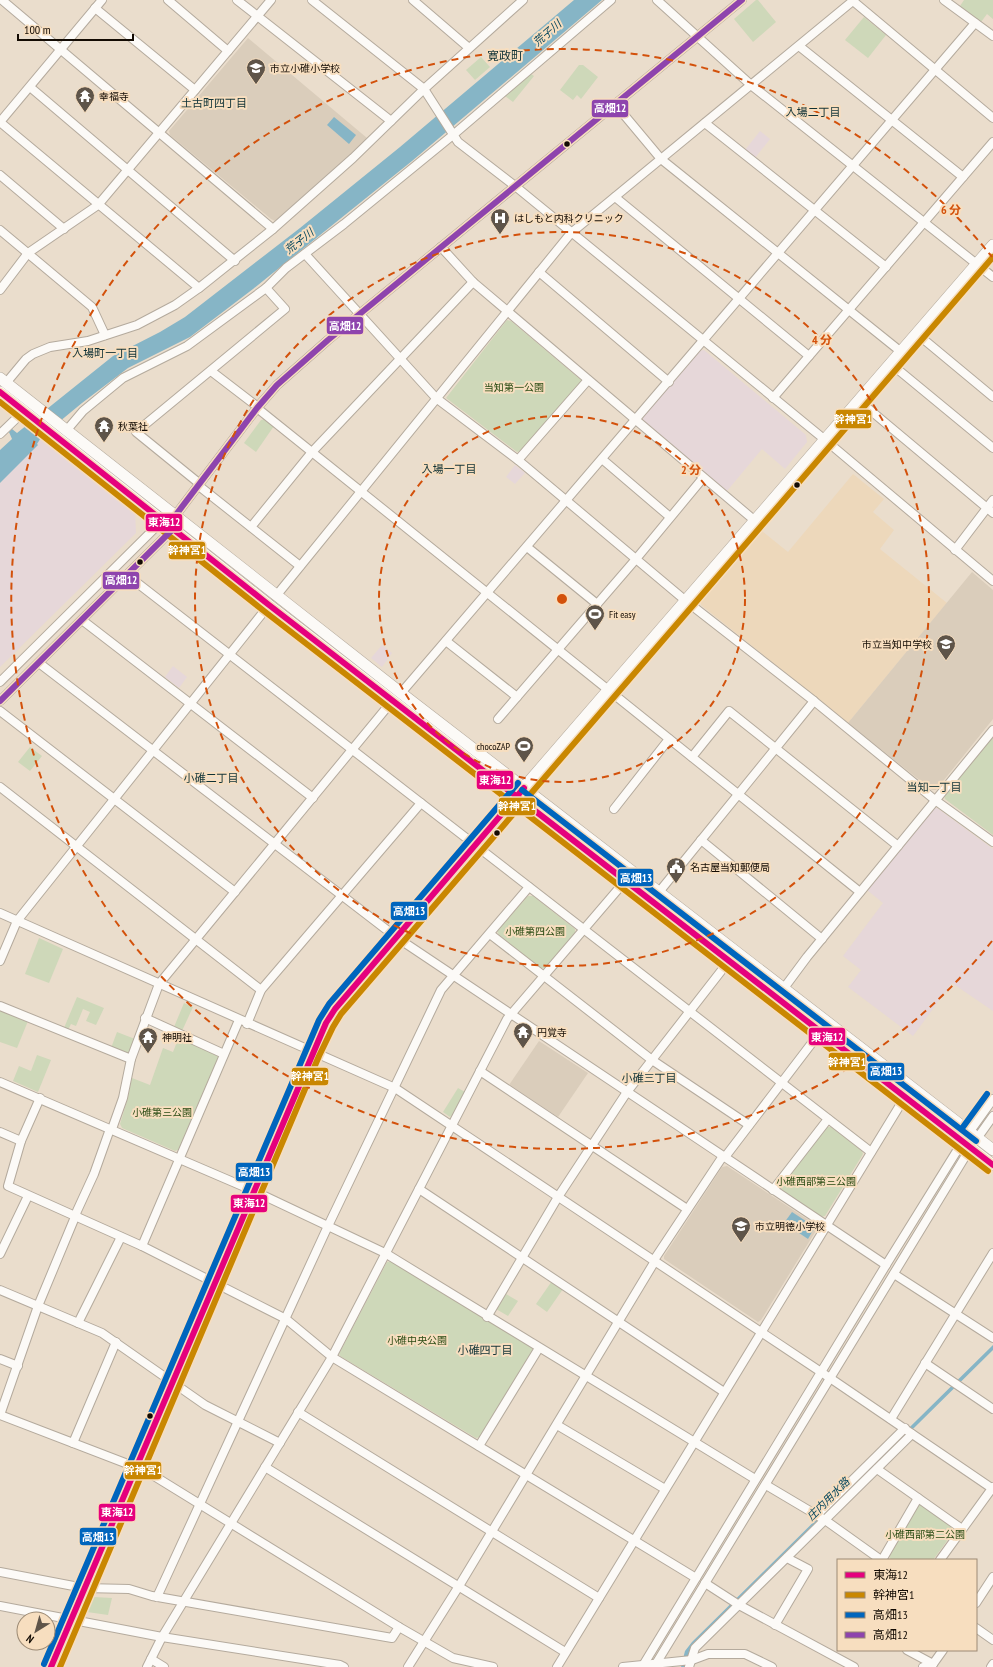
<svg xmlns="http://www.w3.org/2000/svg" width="993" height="1667" font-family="'PT Sans Narrow','Noto Sans JP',sans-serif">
	<rect width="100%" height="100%" fill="#eaddcc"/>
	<polygon fill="#edd8bb" points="853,474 884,499 873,512 894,530 880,549 947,603 848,723 701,605 701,602 762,531 788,552"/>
	<g fill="#e6d7d9">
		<polygon points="760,131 770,139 755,158 745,150"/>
		<polygon points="704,350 806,435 807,442 785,469 762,449 727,491 643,420 643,417 699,351"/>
		<polygon points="42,437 135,510 136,533 0,667 0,483"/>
		<polygon points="515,465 525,473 515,484 506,477"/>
		<polygon points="382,645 392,653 382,667 371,658"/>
		<polygon points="173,666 187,677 179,688 165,677"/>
		<polygon points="937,808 993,849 993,1011 952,983 913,1036 848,987 861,970 843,956 883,903 867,890 933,809"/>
	</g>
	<g fill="#dacdbb">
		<polygon points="248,38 367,138 351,154 275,221 271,219 170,135 169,131"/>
		<polygon points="972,572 993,590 993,719 936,790 932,790 848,723"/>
		<polygon points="539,1041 588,1073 558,1117 509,1085"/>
		<polygon points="727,1166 816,1225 817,1229 761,1320 758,1322 664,1259 664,1256 722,1167"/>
	</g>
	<g fill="#ced8b9">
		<polygon points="756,0 758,0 776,22 753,42 734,19"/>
		<polygon points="964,0 993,0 993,19 987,14 981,22 960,6"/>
		<polygon points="864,17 886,35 868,58 845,40"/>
		<polygon points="481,57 490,67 475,80 466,70"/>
		<polygon points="579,65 583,65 598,77 581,99 577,95 573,100 560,90"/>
		<polygon points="531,74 534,76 513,102 505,96"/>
		<polygon points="507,320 511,321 581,380 581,383 521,451 517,452 446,398"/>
		<polygon points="265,419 274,426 256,452 244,443 261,420"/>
		<polygon points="993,735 993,835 945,799 944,795"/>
		<polygon points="30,747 42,756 30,771 18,762"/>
		<polygon points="528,896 533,896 575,929 575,933 545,968 540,968 499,935 497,931"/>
		<polygon points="39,938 63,949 49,983 25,974"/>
		<polygon points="77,997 104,1008 96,1025 86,1021 90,1012 83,1009 76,1026 71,1024 68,1030 64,1028"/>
		<polygon points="184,1003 193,1007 182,1031 174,1027"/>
		<polygon points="0,1010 28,1021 17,1048 0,1042"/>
		<polygon points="117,1032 135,1039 130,1052 126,1054 111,1048"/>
		<polygon points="179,1037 218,1055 219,1057 180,1149 175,1151 122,1128 120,1124 127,1101 132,1078 150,1085 163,1048 173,1052"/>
		<polygon points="37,1055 51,1060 38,1092 13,1081 19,1066 31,1071"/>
		<polygon points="458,1088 465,1092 454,1114 450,1117 443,1112"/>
		<polygon points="827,1127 831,1127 862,1151 863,1154 825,1216 820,1217 781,1190 780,1187"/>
		<polygon points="392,1261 532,1348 533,1352 480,1437 476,1438 340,1356 339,1354 387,1262"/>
		<polygon points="552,1281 563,1289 547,1312 536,1304"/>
		<polygon points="506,1294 518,1301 508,1316 496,1309"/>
		<polygon points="918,1503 954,1528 955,1530 933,1560 891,1560 888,1554"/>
		<polygon points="94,1597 112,1598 108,1615 87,1612"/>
	</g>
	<g fill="#86b5c6">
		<polygon points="574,0 602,0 412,161 253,289 190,337 128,368 82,403 42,436 37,444 38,445 0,483 0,450 12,439 9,432 12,429 17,433 113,356 160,332 185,317 300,228 400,147"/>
		<polygon points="334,117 356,135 349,144 327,125"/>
		<polygon points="792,1212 815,1227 808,1239 784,1223"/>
		<polygon points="993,1345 993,1350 695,1644 690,1650 686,1667 681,1667 685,1651 692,1642"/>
	</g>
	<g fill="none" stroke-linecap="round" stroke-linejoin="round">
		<g stroke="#b4aa9d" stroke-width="10">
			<g id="minor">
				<polyline points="2,0 273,229"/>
				<polyline points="168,0 228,51"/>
				<polyline points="237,0 391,121"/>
				<polyline points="312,0 424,89 458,142 515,186 824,439 993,581"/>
				<polyline points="413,0 469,48"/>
				<polyline points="657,0 751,85 993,277"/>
				<polyline points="944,0 993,36"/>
				<polyline points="853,1 993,118"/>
				<polyline points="95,8 195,90"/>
				<polyline points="799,46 963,177"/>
				<polyline points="30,87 235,261"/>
				<polyline points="615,104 661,159 900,351"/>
				<polyline points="0,122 199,288"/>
				<polyline points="0,122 102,0"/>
				<polyline points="705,123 886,267"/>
				<polyline points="0,175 64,229"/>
				<polyline points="615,197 809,356"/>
				<polyline points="0,230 92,307 105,335"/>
				<polyline points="441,247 473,282 754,520"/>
				<polyline points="305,254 436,398 518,460 686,601 814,701 935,800 993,842"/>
				<polyline points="539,272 669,382"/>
				<polyline points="0,290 28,253 98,205 271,0"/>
				<polyline points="916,333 993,397"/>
				<polyline points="890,363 993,448"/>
				<polyline points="211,371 258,407"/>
				<polyline points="6,383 26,359 33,354 50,347 88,341 137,325 175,305 199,288 273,229 353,158 424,89 523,0"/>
				<polyline points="773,398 993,142"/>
				<polyline points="858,400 993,513"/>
				<polyline points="257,408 860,892"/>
				<polyline points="66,431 83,411 123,378 187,346 266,288 286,268 344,224 453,135 611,0"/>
				<polyline points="0,434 24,411"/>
				<polyline points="602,459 670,517"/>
				<polyline points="518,460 588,380"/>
				<polyline points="200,484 136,432 285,309 266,288"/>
				<polyline points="199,486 300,566"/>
				<polyline points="251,527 312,452 473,282"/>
				<polyline points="527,547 597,604"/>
				<polyline points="955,550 993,500"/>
				<polyline points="127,575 871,1152"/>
				<polyline points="276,596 571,233 854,0"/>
				<polyline points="82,620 313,798"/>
				<polyline points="446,641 517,697"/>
				<polyline points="39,663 396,937 886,1265"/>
				<polyline points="0,682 162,521 167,519"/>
				<polyline points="401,693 975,23"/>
				<polyline points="0,701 173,529 175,516 257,408 277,385 328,340 742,0"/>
				<polyline points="0,711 235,892"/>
				<polyline points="498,719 636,559 703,478"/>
				<polyline points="692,757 729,711 898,846"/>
				<polyline points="0,787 261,990"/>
				<polyline points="614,809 669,739"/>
				<polyline points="701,840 822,939"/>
				<polyline points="659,892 814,701"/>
				<polyline points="0,913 395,1088 830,1378 993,1489"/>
				<polyline points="490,934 652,1060 749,1125"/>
				<polyline points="0,961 17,921 269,605"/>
				<polyline points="784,988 807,957 993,730"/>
				<polyline points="0,1006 131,1059"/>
				<polyline points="145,1018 224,1054"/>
				<polyline points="247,1024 261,990 421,803"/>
				<polyline points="480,1071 687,1209"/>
				<polyline points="0,1082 254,1191 385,1253 755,1479"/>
				<polyline points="40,1098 21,1141 8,1186 142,1246 286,1319 332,1357 696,1578"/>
				<polyline points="112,1129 123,1098 131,1059 159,984 393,700"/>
				<polyline points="0,1132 21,1141"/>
				<polyline points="725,1157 821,1031"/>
				<polyline points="419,1189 724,1392"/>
				<polyline points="773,1190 828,1119"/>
				<polyline points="142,1246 239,1020"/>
				<polyline points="0,1254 28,1196"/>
				<polyline points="654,1260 723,1156"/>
				<polyline points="894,1274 993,1338"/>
				<polyline points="0,1290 102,1333 205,1405 280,1443"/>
				<polyline points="487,1317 558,1197 627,1092 732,957"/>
				<polyline points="78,1323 121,1237"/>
				<polyline points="0,1359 18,1366"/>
				<polyline points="925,1363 993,1409"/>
				<polyline points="298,1412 599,1598"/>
				<polyline points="0,1415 146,1471 399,1627 453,1658 493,1667"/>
				<polyline points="0,1415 38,1306 75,1217 77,1211 94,1174 110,1129"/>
				<polyline points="891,1419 993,1253"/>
				<polyline points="557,1425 665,1489"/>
				<polyline points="73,1443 116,1342"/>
				<polyline points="479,1446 539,1348"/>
				<polyline points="265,1467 565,1652"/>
				<polyline points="877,1469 962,1529"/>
				<polyline points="766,1485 825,1520 881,1560"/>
				<polyline points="817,1515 905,1428"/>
				<polyline points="882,1560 918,1498"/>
				<polyline points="940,1560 993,1487"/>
				<polyline points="0,1572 84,1588 129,1589 152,1596 392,1638 399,1627"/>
				<polyline points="705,1583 739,1605 854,1667"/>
				<polyline points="157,1597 328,1226 441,990 529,887"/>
				<polyline points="976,1603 993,1577"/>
				<polyline points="0,1606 162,1637 340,1665 344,1667"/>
				<polyline points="775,1625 808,1569 787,1558"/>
				<polyline points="976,1628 993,1640"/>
				<polyline points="907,1650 933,1664"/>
				<polyline points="151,1659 164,1667"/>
				<polyline points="51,1667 312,1053 326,1023 335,1009 517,796"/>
				<polyline points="147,1667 162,1637 332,1357 507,1019 626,880"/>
				<polyline points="408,1667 459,1586 655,1261"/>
				<polyline points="557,1667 905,1097"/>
				<polyline points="623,1667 692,1660 708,1654 745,1654 772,1667"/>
				<polyline points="642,1667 886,1265 963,1141 993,1099"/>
				<polyline points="654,1667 971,1147 993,1116"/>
				<polyline points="689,1667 695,1648 912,1434"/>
				<polyline points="923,1667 933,1664 943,1650"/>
				<polyline points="991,1667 993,1664"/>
			</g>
		</g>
		<g stroke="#b4aa9d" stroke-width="12">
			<g id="major">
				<polyline points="0,378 401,693 993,1150"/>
				<polyline points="0,392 269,605 993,1165"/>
				<polyline points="520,792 993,245"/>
			</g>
		</g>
		<use href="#minor" stroke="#fcfaf7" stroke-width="8"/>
		<use href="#major" stroke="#fcfaf7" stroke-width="11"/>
		<g stroke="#f7debf" stroke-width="9">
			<g id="bus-1">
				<polyline points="0,392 269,605 993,1165"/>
				<polyline points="51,1667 326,1023 335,1009 524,788"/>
			</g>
		</g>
		<g stroke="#f7debf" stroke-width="9">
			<g id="bus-2">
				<polyline points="0,402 264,611 988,1171"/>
				<polyline points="60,1667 319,1056 333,1027 341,1014 993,257"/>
			</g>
		</g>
		<g stroke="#f7debf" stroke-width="9">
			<g id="bus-3">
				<polyline points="522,790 976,1141"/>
				<polyline points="963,1127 987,1094"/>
				<polyline points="44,1664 319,1020 329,1004 518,783"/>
			</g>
		</g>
		<g stroke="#f7debf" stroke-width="9">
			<polyline id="bus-4" points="0,701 173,529 175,516 257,408 277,385 328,340 742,0"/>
		</g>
		<use href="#bus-1" stroke="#e5007d" stroke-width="6"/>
		<use href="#bus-2" stroke="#c98701" stroke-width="6"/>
		<use href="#bus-3" stroke="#0065bd" stroke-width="6"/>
		<use href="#bus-4" stroke="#8e44ad" stroke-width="6"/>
	</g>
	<g fill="none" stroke="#d3510b" stroke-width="2" stroke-dasharray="7 5">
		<circle cx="562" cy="599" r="183"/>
		<circle cx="562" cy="599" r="367"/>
		<path d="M992 941A550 550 0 1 1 992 257"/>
	</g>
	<defs>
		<g id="school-pin" transform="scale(1)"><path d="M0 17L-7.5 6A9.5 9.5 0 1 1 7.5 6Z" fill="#5e5449" stroke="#f7debf"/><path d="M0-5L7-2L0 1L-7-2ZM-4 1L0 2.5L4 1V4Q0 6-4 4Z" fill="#fff"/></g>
		<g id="temple-pin" transform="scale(1)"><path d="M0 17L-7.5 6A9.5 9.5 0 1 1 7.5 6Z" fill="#5e5449" stroke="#f7debf"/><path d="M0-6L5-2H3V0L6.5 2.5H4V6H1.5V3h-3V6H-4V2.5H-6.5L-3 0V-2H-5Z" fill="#fff"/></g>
		<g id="hospital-pin" transform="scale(1)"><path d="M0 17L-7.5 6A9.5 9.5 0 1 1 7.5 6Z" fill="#5e5449" stroke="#f7debf"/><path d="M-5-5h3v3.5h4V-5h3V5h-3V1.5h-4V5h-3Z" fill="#fff"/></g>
		<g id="stadium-pin" transform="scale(1)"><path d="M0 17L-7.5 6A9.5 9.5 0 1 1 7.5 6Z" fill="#5e5449" stroke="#f7debf"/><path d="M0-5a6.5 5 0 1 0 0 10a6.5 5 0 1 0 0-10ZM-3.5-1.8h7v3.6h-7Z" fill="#fff"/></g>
		<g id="civic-pin" transform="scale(1)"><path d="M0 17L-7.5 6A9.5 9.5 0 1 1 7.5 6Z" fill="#5e5449" stroke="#f7debf"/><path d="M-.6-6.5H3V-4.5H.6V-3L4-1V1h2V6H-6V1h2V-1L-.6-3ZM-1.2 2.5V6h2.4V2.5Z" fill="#fff"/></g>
	</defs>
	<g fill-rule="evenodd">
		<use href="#school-pin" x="256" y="68"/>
		<use href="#temple-pin" x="85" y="96"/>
		<use href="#hospital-pin" x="500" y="218"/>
		<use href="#temple-pin" x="104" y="426"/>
		<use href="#stadium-pin" x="595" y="614"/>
		<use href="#school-pin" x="946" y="644"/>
		<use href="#stadium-pin" x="524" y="746"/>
		<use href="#civic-pin" x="676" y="867"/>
		<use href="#temple-pin" x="523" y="1032"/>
		<use href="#temple-pin" x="148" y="1037"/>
		<use href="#school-pin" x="741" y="1226"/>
	</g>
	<g fill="#130b03" stroke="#f7debf" stroke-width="1.5">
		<circle cx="567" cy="144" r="3.5"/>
		<circle cx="797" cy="485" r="3.5"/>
		<circle cx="140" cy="562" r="3.5"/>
		<circle cx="497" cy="833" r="3.5"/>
		<circle cx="150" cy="1416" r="3.5"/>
	</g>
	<g text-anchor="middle" stroke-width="4" stroke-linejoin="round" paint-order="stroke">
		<g font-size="10" fill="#130b03" stroke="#f7debf" text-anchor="start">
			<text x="270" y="72">市立小碓小学校</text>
			<text x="99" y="100">幸福寺</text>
			<text x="514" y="222">はしもと内科クリニック</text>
			<text x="118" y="430">秋葉社</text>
			<text x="609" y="618">Fit easy</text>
			<text x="932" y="648" text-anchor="end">市立当知中学校</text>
			<text x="510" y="750" text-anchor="end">chocoZAP</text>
			<text x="690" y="871">名古屋当知郵便局</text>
			<text x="537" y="1036">円覚寺</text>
			<text x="162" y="1041">神明社</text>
			<text x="755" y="1230">市立明徳小学校</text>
		</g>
		<g font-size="10" fill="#284a12" stroke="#f7debf">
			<text x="514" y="391">当知第一公園</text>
			<text x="535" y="935">小碓第四公園</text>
			<text x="162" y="1116">小碓第三公園</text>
			<text x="816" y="1185">小碓西部第三公園</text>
			<text x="417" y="1344">小碓中央公園</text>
			<text x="925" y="1538">小碓西部第二公園</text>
		</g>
		<g font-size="11" font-style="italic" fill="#09495f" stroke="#f7debf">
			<text transform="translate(547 33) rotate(-41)" y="4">荒子川</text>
			<text transform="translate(299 241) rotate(-38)" y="4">荒子川</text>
			<text transform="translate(828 1499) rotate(-45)" y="4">庄内用水路</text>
		</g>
		<g font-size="11" fill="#0f3236" stroke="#f7debf">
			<text x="214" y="107">土古町四丁目</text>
			<text x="813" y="116">入場二丁目</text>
			<text x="105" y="357">入場町一丁目</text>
			<text x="449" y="473">入場一丁目</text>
			<text x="211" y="782">小碓二丁目</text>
			<text x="934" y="791">当知一丁目</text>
			<text x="649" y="1082">小碓三丁目</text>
			<text x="485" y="1354">小碓四丁目</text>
		</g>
		<g font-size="12" fill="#0f3236" stroke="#f7debf">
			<text x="505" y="60">寛政町</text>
		</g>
	</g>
	<circle cx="562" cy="599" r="6" fill="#d3510b" stroke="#f7debf" stroke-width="2"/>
	<g font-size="12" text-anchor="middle" font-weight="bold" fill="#d3510b" stroke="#f7debf" stroke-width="4" stroke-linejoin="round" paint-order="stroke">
		<text x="951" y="214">6 分</text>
		<text x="822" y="344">4 分</text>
		<text x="691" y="474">2 分</text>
	</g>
	<g stroke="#f7debf" stroke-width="1.5">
		<rect x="591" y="99" width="38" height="19" rx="4" fill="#8e44ad"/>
		<rect x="326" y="316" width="38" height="19" rx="4" fill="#8e44ad"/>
		<rect x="835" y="409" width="37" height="20" rx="4" fill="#c98701"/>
		<rect x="145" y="513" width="38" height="19" rx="4" fill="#e5007d"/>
		<rect x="168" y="541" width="38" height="19" rx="4" fill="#c98701"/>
		<rect x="102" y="571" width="38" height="19" rx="4" fill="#8e44ad"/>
		<rect x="476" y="770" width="38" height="20" rx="4" fill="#e5007d"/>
		<rect x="498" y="797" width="38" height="19" rx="4" fill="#c98701"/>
		<rect x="617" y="868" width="37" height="19" rx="4" fill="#0065bd"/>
		<rect x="390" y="901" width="38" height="20" rx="4" fill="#0065bd"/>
		<rect x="808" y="1027" width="38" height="19" rx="4" fill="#e5007d"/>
		<rect x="828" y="1052" width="38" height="19" rx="4" fill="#c98701"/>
		<rect x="867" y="1062" width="38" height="19" rx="4" fill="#0065bd"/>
		<rect x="291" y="1067" width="38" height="19" rx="4" fill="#c98701"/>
		<rect x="235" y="1162" width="38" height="20" rx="4" fill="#0065bd"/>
		<rect x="230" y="1194" width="38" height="19" rx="4" fill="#e5007d"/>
		<rect x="124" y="1461" width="38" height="19" rx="4" fill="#c98701"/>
		<rect x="98" y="1503" width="38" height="19" rx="4" fill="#e5007d"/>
		<rect x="79" y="1527" width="38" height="19" rx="4" fill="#0065bd"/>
	</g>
	<g font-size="11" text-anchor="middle" font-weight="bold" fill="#fff">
		<text x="610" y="112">高畑12</text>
		<text x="345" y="330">高畑12</text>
		<text x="853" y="423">幹神宮1</text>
		<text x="164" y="526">東海12</text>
		<text x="187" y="554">幹神宮1</text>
		<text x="121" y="584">高畑12</text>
		<text x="495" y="784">東海12</text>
		<text x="517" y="810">幹神宮1</text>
		<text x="636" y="882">高畑13</text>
		<text x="409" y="915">高畑13</text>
		<text x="827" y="1041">東海12</text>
		<text x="847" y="1066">幹神宮1</text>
		<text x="886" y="1075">高畑13</text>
		<text x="310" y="1080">幹神宮1</text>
		<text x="254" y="1176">高畑13</text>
		<text x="249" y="1207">東海12</text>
		<text x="143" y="1474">幹神宮1</text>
		<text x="117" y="1516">東海12</text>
		<text x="98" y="1541">高畑13</text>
	</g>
	<rect x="837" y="1559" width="140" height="92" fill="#f7debf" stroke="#9c8a74"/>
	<rect x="845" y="1572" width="20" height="6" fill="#e5007d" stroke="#9c8a74"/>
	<text x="873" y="1579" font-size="12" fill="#130b03">東海12</text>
	<rect x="845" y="1592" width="20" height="6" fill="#c98701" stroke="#9c8a74"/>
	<text x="873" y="1599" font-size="12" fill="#130b03">幹神宮1</text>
	<rect x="845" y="1612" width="20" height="6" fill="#0065bd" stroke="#9c8a74"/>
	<text x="873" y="1619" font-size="12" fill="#130b03">高畑13</text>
	<rect x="845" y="1632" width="20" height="6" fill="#8e44ad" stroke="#9c8a74"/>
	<text x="873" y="1639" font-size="12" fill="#130b03">高畑12</text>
	<g transform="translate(36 1631) rotate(217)"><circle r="19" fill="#f7debf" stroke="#9c8a74"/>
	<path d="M0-3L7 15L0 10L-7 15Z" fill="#5e5449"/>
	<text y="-6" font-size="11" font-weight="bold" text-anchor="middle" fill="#130b03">N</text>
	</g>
	<path d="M18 34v6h115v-6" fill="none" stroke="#130b03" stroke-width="2"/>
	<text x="24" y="34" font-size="12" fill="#130b03" stroke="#f7debf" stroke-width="3" paint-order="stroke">100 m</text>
</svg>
